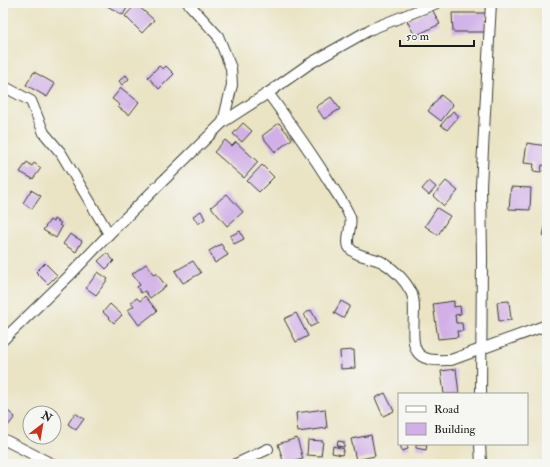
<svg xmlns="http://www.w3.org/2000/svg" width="550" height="467" font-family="'IM FELL Double Pica',serif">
	<rect width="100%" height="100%" fill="#f6f6f2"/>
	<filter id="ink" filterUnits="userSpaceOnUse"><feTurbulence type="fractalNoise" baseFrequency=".025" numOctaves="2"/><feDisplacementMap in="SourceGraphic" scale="8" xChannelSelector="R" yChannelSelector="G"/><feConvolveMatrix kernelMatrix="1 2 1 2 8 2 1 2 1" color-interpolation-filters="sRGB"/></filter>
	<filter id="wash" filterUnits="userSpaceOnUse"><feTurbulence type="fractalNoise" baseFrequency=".012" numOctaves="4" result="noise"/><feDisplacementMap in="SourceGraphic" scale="16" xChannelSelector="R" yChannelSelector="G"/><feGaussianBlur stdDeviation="0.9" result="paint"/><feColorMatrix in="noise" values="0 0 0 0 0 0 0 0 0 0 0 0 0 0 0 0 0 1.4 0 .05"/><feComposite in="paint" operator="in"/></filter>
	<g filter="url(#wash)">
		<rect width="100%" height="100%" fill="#eae4c5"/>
		<g id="blocks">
			<g fill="#d1b0e7">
				<polygon points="102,3 127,3 129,4 123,15"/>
				<polygon points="136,4 154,20 142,33 125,16"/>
				<polygon points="432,9 440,24 415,36 407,21"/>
				<polygon points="452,13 487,13 487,32 453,32"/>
				<polygon points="159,66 163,69 166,66 174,74 159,89 148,77"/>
				<polygon points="34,72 55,84 47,97 26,85"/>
				<polygon points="126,75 129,79 122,85 119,81"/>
				<polygon points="121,88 139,102 129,115 118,107 120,105 112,99"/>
				<polygon points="441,95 453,105 441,121 428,111"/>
				<polygon points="331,97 340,109 324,119 316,107"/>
				<polygon points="453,111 459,116 447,130 441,125"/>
				<polygon points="243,123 252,131 242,142 233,134"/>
				<polygon points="279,123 292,139 275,152 262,136"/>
				<polygon points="225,140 232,146 236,142 258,162 244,178 214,152"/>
				<polygon points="527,143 547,146 547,166 542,165 541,172 533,171 534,164 524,163"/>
				<polygon points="27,162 32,166 34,163 41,168 33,179 20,172"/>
				<polygon points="262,165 274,177 259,192 247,181"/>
				<polygon points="429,181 436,187 429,195 422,189"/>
				<polygon points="446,181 458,191 444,206 433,196"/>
				<polygon points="511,187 531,188 530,210 509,209"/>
				<polygon points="31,190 41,196 32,209 23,203"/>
				<polygon points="227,194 243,212 227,226 211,207"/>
				<polygon points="437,208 450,216 438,235 425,226"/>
				<polygon points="201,211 205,219 198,224 193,216"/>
				<polygon points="54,219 61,223 59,225 62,227 56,238 43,230 50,220 53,222"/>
				<polygon points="546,222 547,222 547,237 543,236"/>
				<polygon points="240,231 244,239 234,244 230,236"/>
				<polygon points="70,234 82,241 76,252 63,244"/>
				<polygon points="221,244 228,255 215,263 209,251"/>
				<polygon points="107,253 114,261 106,269 98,261"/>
				<polygon points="193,261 201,273 183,283 175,271"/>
				<polygon points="45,263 57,275 48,284 36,272"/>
				<polygon points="146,264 154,275 156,273 166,286 150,298 145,291 141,293 137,287 140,285 132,274"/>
				<polygon points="98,272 108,279 96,295 86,288"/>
				<polygon points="145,296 157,311 139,325 128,310 134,306 131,302 137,298 140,301"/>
				<polygon points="341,301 350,306 343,318 334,313"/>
				<polygon points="454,301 454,307 460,306 461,314 455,315 456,323 462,323 463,331 457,331 458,337 438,339 433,304"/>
				<polygon points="509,301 511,320 499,321 497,302"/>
				<polygon points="110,304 122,315 114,323 103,312"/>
				<polygon points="311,310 318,323 310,327 304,314"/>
				<polygon points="296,313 308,336 296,342 284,319"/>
				<polygon points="354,350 355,368 341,369 340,351"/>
				<polygon points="456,369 459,394 444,394 441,371"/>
				<polygon points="385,393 394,411 383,416 375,398"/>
				<polygon points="3,407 15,417 6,428 3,425"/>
				<polygon points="325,409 327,428 298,432 296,413"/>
				<polygon points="75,413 84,419 76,430 68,424"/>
				<polygon points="371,435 375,456 356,460 351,439"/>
				<polygon points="297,438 303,459 284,464 278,444"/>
				<polygon points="308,440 323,441 321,456 307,455"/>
				<polygon points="338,441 344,442 344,447 337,446"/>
				<polygon points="400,444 407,444 408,449 402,451"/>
				<polygon points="416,444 427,444 426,450 416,448"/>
				<polygon points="333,446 344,449 342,455 332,453"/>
			</g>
		</g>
	</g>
	<g filter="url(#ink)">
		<use href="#blocks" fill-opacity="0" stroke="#3b3a35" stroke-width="1"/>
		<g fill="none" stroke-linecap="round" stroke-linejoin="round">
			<g stroke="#3b3a35" stroke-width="12">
				<g id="minor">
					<polyline points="188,3 218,36 231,68 232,85 223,122"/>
					<polyline points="3,86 31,101 44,133 61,153 109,234"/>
					<path d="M 268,93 C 290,123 311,152 330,183 C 337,194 345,205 350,217 C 353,226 345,238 349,247 C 355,257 373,257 382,262 C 393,268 405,280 411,292 C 419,307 407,342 419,354 C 427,362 442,360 451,360 L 547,325"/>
					<polyline points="3,340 69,276 109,234 223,122 268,93 309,64 371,29 437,3"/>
					<polyline points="481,394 482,258 481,186 491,3"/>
					<polyline points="3,439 52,464"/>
					<polyline points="480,444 481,464"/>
					<polyline points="236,464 268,449"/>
				</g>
			</g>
			<use href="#minor" stroke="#fff" stroke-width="10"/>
		</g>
	</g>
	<rect width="550" height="467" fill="none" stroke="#f6f6f2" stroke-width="16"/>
	<rect x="398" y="393" width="130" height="52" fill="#f6f6f2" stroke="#9f9f9c"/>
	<rect x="406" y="406" width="20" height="6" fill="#ffffff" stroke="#9f9f9c"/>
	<text x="434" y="413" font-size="12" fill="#1c1c1c">Road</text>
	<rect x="406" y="423" width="20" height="12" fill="#d1b0e7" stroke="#9f9f9c"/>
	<text x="434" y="433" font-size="12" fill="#1c1c1c">Building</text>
	<g transform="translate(42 425) rotate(31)"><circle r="19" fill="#f6f6f2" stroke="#9f9f9c"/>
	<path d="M0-3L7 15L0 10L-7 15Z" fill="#c8321e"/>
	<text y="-6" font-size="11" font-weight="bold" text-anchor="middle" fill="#1c1c1c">N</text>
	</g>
	<path d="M400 40v6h74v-6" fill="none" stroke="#1c1c1c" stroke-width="2"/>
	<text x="406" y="40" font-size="12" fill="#1c1c1c" stroke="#f6f6f2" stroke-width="3" paint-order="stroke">50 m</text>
</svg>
